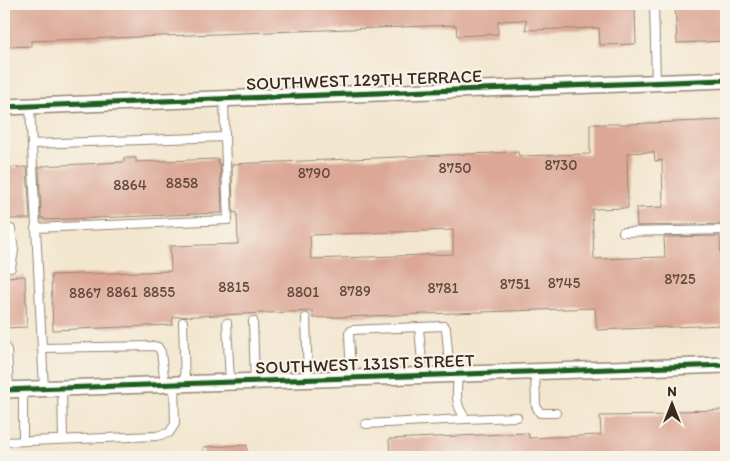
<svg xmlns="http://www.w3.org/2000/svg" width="730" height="461" font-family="Itim,sans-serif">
	<rect width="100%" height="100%" fill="#f7f3e8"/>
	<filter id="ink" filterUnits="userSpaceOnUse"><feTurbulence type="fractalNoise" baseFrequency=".02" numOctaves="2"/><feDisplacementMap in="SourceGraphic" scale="10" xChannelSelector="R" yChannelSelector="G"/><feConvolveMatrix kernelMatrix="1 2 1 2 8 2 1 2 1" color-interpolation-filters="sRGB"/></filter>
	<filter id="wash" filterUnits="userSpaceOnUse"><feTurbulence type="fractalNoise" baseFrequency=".0096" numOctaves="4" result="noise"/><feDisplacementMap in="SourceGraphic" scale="20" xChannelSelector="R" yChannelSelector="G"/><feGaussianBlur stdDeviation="1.12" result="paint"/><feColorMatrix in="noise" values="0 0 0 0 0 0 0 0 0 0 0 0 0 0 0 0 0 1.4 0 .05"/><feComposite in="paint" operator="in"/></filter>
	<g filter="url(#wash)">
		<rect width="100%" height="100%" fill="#f3e6cf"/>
		<g id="blocks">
			<g fill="#dca796" fill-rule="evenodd">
				<polygon points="4,4 635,4 636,44 600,45 599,28 526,30 526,20 498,21 498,34 457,36 456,25 31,41 31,46 4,47"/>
				<polygon points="675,4 726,4 726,41 677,43"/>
				<path d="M 726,120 L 726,224 L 637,226 L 636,208 L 663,207 L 662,160 L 655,161 L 654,152 L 627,153 L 628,208 L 592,209 L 594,259 L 665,257 L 664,237 L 720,236 L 723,325 L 597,330 L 595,308 L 313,318 L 313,311 L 173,317 L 172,325 L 53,330 L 51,275 L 171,271 L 170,246 L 238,244 L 237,212 L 233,213 L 232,164 L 518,152 L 519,156 L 590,154 L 590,124 L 627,124 ZM 453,230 L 453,254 L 311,259 L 310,235 Z"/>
				<polygon points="124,158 136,158 136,162 218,159 218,164 220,164 222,213 44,220 44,218 41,218 39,167 43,167 42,166 124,162"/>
				<polygon points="27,167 30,219 4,219 4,168"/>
				<polygon points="25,276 27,327 4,328 4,277"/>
				<polygon points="726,410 726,457 390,457 389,439 528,433 529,438 601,435 600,416 676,415 676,411"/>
				<polygon points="247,445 247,457 203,457 203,447"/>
			</g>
		</g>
	</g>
	<g filter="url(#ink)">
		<use href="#blocks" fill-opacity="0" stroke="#978876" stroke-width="1"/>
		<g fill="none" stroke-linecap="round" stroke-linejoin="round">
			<g stroke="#978876" stroke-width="10">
				<g id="lane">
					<polyline points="654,4 656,82"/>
					<polyline points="224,99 225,137"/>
					<polyline points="30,106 44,389"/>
					<polyline points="32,144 225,137 228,220 35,228"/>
					<polyline points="4,229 11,229 14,251 11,268 4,268"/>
					<polyline points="623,232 726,230"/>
					<polyline points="306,318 308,380"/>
					<polyline points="253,321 255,381"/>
					<polyline points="183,322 185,384"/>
					<polyline points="227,323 230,382"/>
					<polyline points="419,327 444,326 446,328 450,375"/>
					<polyline points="4,344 7,350 9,390"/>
					<polyline points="42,348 153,346 158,347 161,352 165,384"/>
					<polyline points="535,372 536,406 540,413 556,413"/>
					<path d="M 458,374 C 457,393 454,404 466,419 L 517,417"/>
					<polyline points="351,378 349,333 352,330 419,327 423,375"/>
					<polyline points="62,388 63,439"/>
					<polyline points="23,389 23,441"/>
					<polyline points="366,424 466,419"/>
					<polyline points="4,442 156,436 169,433 175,424 174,384"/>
				</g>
			</g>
			<g stroke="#978876" stroke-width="18">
				<g id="street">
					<polyline points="4,107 726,80"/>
					<polyline points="4,390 726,365"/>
				</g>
			</g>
			<use href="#lane" stroke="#fff" stroke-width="8"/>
			<use href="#street" stroke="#fff" stroke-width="15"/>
			<g stroke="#f7f3e8" stroke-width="8">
				<g id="cycleway">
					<polyline points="4,107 726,80"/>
					<polyline points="4,390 726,365"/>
				</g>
			</g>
			<use href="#cycleway" stroke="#1b5e20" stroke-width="5"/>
		</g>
	</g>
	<g text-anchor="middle" stroke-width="4.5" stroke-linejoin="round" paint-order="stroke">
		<g font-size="15" fill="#63493c">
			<text x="561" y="170">8730</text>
			<text x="455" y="173">8750</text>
			<text x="314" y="178">8790</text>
			<text x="182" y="188">8858</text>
			<text x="130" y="190">8864</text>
			<text x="680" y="284">8725</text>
			<text x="564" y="288">8745</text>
			<text x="515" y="289">8751</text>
			<text x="234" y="292">8815</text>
			<text x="443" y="293">8781</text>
			<text x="355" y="296">8789</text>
			<text x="122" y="297">8861</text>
			<text x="159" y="297">8855</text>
			<text x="303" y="297">8801</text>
			<text x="85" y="298">8867</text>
		</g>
		<g font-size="18" fill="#3b2a1e" stroke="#f7f3e8">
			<text transform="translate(364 80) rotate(-2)" y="6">SOUTHWEST 129TH TERRACE</text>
			<text transform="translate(365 364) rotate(-2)" y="6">SOUTHWEST 131ST STREET</text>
		</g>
	</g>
	<rect width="730" height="461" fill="none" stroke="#f7f3e8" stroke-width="20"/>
	<g transform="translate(672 404)" stroke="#f7f3e8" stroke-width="4" paint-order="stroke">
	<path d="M0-4L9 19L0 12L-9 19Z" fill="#3b2a1e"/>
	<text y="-8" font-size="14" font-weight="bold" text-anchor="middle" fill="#3b2a1e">N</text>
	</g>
</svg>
